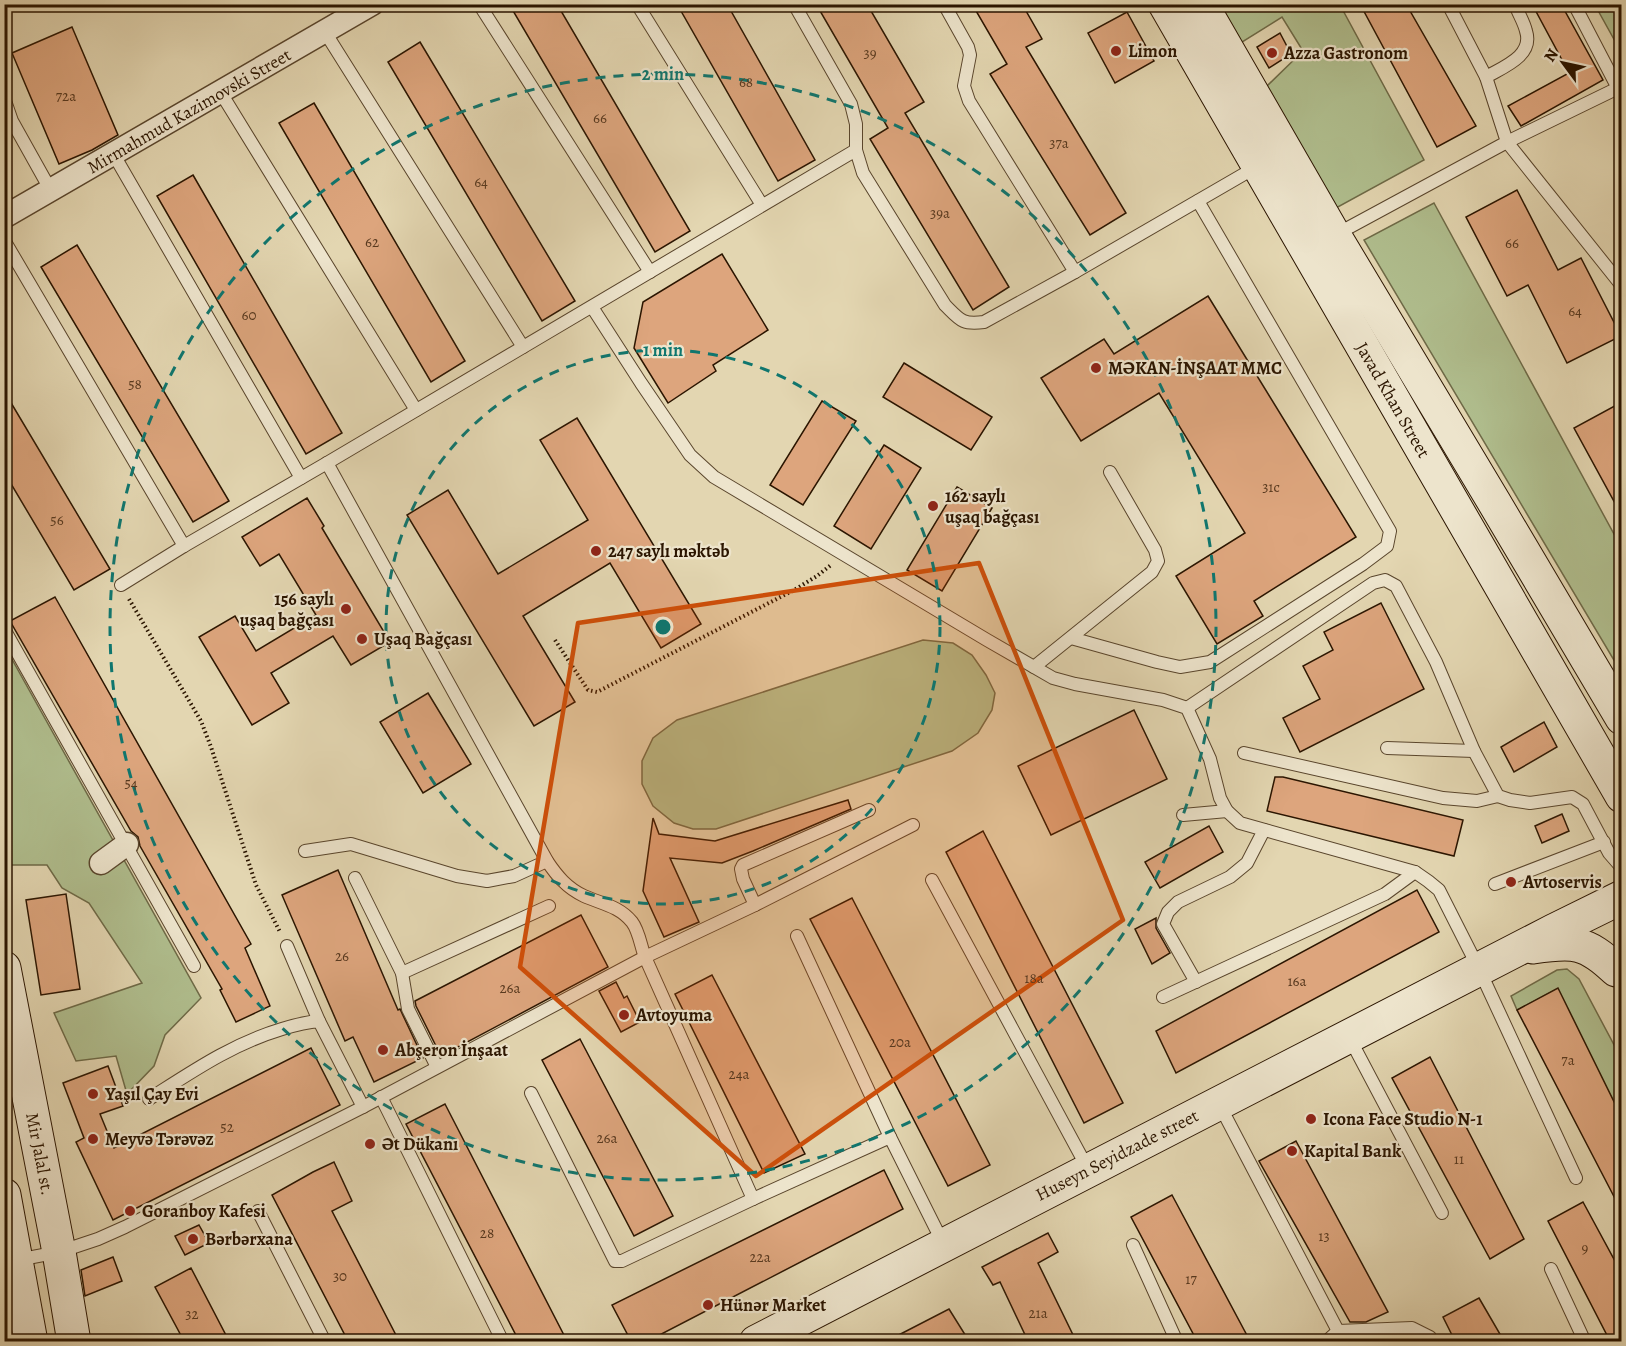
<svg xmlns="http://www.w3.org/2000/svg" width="1626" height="1346" font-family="Alegreya,serif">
	<rect width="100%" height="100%" fill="#e3d6b1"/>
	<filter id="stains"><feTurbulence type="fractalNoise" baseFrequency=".00333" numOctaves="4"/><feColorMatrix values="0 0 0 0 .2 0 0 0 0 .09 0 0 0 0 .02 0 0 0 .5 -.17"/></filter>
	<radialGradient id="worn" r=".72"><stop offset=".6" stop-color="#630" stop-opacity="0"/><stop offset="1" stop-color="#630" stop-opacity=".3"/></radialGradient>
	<g fill="#b0be8e" stroke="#6e6a47" stroke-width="1.5">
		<polygon points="1216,5 1340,5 1424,160 1336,208 1267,86 1303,51 1282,17 1239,44"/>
		<polygon points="1595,5 1621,5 1621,52"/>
		<polygon points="1434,203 1621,547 1621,672 1364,240"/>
		<polygon points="923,640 953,643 972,655 986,675 995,693 992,710 978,733 952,751 716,829 693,829 674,823 653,806 642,784 642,761 653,738 677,720"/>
		<polygon points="4,645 201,998 165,1035 154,1066 127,1094 116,1056 76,1061 54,1013 142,983 89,903 62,888 47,865 11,865 4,839"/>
		<polygon points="1567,969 1579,979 1621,1058 1621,1107 1617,1109 1557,989 1517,1010 1511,996 1557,970"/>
	</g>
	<g fill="#dda57d" stroke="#2b1500" stroke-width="1.5">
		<polygon points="509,4 557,4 690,231 655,252"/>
		<polygon points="677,4 727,4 815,160 778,181"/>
		<polygon points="816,4 867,4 924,102 905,113 1009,287 973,310 870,139 888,128"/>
		<polygon points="972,4 1022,4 1042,39 1026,47 1126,213 1090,235 990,74 1007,64"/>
		<polygon points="1360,4 1406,4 1476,126 1437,147"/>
		<polygon points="1532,4 1561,4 1603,80 1521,126 1508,106 1569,73"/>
		<polygon points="1127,12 1154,61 1115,83 1088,33"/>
		<polygon points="72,27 118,135 92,150 59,164 12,53"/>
		<polygon points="1280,33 1291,54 1269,68 1257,47"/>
		<polygon points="420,42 575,301 542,321 388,62"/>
		<polygon points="314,103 465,361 431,382 279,123"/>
		<polygon points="193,175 342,433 306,454 157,196"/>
		<polygon points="1517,190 1558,270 1581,258 1621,336 1567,363 1528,285 1507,296 1466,217"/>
		<polygon points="77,245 229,501 193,522 41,267"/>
		<polygon points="722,254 768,330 713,365 716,371 668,403 634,348 643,302"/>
		<polygon points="1208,296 1356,537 1254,601 1263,616 1217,644 1176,576 1245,533 1159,393 1081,441 1041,378 1104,339 1114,354"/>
		<polygon points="904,363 992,417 971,450 883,397"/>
		<polygon points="4,391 110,569 74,590 4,472"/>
		<polygon points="822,401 856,421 803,505 770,485"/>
		<polygon points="1622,402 1622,516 1574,428"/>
		<polygon points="577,418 701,624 661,648 610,563 523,616 575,702 534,726 407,515 448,490 498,574 588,520 540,440"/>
		<polygon points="884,445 921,468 871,549 834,526"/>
		<polygon points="957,487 992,508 942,591 907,570"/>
		<polygon points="307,498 324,526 322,528 390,642 351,665 333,636 271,673 289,703 252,725 199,637 235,616 256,651 316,615 279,554 260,566 242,537"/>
		<polygon points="55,597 251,944 245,948 270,1006 236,1022 220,990 222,989 140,846 138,837 131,831 10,621"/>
		<polygon points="1381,603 1424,689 1300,752 1283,718 1320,699 1303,666 1333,650 1324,632"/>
		<polygon points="428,693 471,764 423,793 380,722"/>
		<polygon points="1134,710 1167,779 1051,835 1018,766"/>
		<polygon points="1544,722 1557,747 1514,772 1501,747"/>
		<polygon points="1275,777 1283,777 1463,820 1454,856 1267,811"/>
		<polygon points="848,800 851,809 753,851 722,863 670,858 699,922 664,937 643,891 653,818 659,834 715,841"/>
		<polygon points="1562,814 1569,831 1542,843 1535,826"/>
		<polygon points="1209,826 1223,852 1160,888 1145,862"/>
		<polygon points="983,831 1123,1103 1084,1123 946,852"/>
		<polygon points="338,870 398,1010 400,1009 423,1058 374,1082 353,1037 345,1041 282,895"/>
		<polygon points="1417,890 1439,932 1176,1073 1156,1031"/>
		<polygon points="66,894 80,989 41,995 26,900"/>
		<polygon points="852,898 990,1165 948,1186 810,919"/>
		<polygon points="581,915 608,967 441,1056 416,1006 415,1001"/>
		<polygon points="1156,918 1156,928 1170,953 1152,964 1135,929"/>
		<polygon points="712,975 805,1154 764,1173 675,994"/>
		<polygon points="616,982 624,998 627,996 640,1022 621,1032 599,991"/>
		<polygon points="1558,988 1622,1118 1622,1212 1517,1010"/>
		<polygon points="580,1039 673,1216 634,1236 542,1060"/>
		<polygon points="311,1048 340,1105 113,1220 76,1142 84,1138 63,1083 108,1066 123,1106 100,1114 114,1148"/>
		<polygon points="1430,1057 1524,1239 1490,1259 1392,1078"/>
		<polygon points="445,1104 567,1341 519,1341 406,1124"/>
		<polygon points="1296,1141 1388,1312 1366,1322 1350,1322 1259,1161"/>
		<polygon points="334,1162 352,1201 332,1211 399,1341 348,1341 272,1195 313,1172"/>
		<polygon points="884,1170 903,1209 648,1341 631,1341 612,1305"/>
		<polygon points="1172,1195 1250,1341 1197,1341 1131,1217"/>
		<polygon points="1583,1202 1622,1274 1622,1341 1610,1341 1548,1221"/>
		<polygon points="199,1225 209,1243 185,1255 175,1236"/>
		<polygon points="1048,1233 1058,1252 1038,1263 1076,1341 1028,1341 1000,1282 993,1285 982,1267"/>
		<polygon points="113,1257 122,1281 85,1296 81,1270"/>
		<polygon points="191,1268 229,1341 184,1341 155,1287"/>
		<polygon points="1479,1298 1504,1341 1455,1341 1443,1317"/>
		<polygon points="949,1309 969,1341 887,1341"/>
	</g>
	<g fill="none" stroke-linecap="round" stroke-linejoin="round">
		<g stroke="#59452c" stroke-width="14">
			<g id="lane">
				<polyline points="479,4 650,272"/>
				<polyline points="637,4 762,205"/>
				<polyline points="794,4 851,104 856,124 856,150"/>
				<polyline points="944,4 968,47 970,55 964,86 969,101 1075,272 1258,166"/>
				<polyline points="1574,4 1622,96"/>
				<polyline points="325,32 523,347"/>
				<path d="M 1486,77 C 1503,67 1534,56 1526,31 C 1524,22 1518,13 1515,4"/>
				<polyline points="1618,88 1507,142 1622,286"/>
				<polyline points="221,93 416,410"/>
				<polyline points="4,98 12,121 50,189"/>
				<polyline points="114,155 301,478"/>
				<polyline points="1335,235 1507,142 1486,77 1448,4"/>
				<polyline points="4,240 184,546"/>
				<polyline points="592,307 641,383 690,455 714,477 987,640 1053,678 1075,684 1163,700 1187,708 1210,759 1220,798 1227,811 1240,823 1415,872 1428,881 1439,890 1479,969 1576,1178"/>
				<path d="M 327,463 L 547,861 C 557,876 567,888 584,896 C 602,904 619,906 632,922 C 639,931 641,947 645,957 L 753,1199"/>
				<path d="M 121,585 L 184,546 L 327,463 L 856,150 L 863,173 L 945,305 C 960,320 962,325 984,322 L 1075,272"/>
				<polyline points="4,629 194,966"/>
				<polyline points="1071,638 1157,662 1180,667 1210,662 1363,564 1387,546 1390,531 1198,201"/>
				<polyline points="1034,667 1152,572 1158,561 1155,550 1110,472"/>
				<polyline points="1187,708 1373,583 1385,580 1396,586 1436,662 1474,751 1498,796 1510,800 1530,803 1572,797 1583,804 1609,853 1622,868"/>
				<polyline points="1387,748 1474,751"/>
				<polyline points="1244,753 1443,798 1477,801 1498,796"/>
				<polyline points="1183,815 1227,811"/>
				<polyline points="305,851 351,844 457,876 487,881 514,876 547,861"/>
				<polyline points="355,878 402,973 408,1009 437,1067"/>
				<polyline points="932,880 1088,1169"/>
				<polyline points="1495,884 1604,842"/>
				<polyline points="755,905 743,879 741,869 743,865 869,810"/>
				<polyline points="797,936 890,1137"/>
				<polyline points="287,946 319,1021"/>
				<polyline points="402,973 549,906"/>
				<polyline points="1196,982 1163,924 1168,912 1178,902 1230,877 1247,863 1264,830"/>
				<polyline points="1163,997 1385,894 1415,872"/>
				<polyline points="1349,1037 1442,1213"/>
				<polyline points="531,1093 615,1261 622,1261 753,1199 890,1137 943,1243"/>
				<polyline points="381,1097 503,1342"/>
				<path d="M 149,1099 C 193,1071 232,1044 282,1029 C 295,1025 306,1022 319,1021 L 363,1107"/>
				<polyline points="1219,1104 1338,1331"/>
				<polyline points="258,1211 325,1342"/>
				<polyline points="1133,1245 1177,1342"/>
				<polyline points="17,1260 59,1252 98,1239 125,1227 363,1107 645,957 755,905 913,825"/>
				<polyline points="1551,1269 1585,1342"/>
				<polyline points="1326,1342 1338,1331 1412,1328 1430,1337 1432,1342"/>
			</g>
		</g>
		<g stroke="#59452c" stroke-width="25">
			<g id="street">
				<polyline points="4,217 372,4"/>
				<polyline points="101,863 127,844"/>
			</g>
		</g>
		<g stroke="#2b1500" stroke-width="35">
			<g id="secondary">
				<polyline points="1165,4 1622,796"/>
				<polyline points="1201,4 1334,235 1494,502 1622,718"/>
				<path d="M 1533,947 C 1573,941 1586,941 1616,970"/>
				<polyline points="4,968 59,1252 74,1342"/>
				<polyline points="4,1195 31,1342"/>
				<polyline points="756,1342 1553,931 1622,897"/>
			</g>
		</g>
		<g stroke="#2b1500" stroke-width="4" stroke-dasharray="1.5 3" stroke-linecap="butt">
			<polyline points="129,599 201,721 211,747 256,885 280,932"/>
			<polyline points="555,640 588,690 597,692 794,590 817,576 831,565"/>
		</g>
		<use href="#lane" stroke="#ede4cc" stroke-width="12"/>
		<use href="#street" stroke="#ede4cc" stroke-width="22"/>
		<use href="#secondary" stroke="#ede4cc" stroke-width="33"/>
	</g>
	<path fill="#cc4f0a" fill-opacity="0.2" stroke="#cc4f0a" stroke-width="4.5" stroke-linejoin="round" d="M 979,563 L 1123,920 L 756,1176 L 520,967 L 578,623 Z"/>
	<g fill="none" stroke="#0f766e" stroke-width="3" stroke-dasharray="10 8">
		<circle cx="663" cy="627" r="277"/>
		<circle cx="663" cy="627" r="553"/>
	</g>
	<g fill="#8f2418" stroke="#ede4cc" stroke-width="2">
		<circle cx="1116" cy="51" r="6"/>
		<circle cx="1272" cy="53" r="6"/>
		<circle cx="1096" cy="368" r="6"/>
		<circle cx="933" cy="506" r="6"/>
		<circle cx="596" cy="551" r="6"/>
		<circle cx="346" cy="609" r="6"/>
		<circle cx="362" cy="639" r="6"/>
		<circle cx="1511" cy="882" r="6"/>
		<circle cx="624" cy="1015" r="6"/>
		<circle cx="383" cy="1050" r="6"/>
		<circle cx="93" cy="1094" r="6"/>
		<circle cx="1311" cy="1119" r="6"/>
		<circle cx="93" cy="1139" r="6"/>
		<circle cx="370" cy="1144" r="6"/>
		<circle cx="1292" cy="1151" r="6"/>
		<circle cx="130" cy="1211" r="6"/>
		<circle cx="193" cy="1239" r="6"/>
		<circle cx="708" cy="1305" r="6"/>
	</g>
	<g text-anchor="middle" stroke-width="4.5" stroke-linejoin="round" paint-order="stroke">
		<g font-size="15" fill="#58391f">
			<text x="870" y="58">39</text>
			<text x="746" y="87">68</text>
			<text x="66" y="101">72a</text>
			<text x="600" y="123">66</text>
			<text x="1059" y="148">37a</text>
			<text x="481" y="187">64</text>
			<text x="940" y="218">39a</text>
			<text x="372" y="247">62</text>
			<text x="1512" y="248">66</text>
			<text x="1575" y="316">64</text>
			<text x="249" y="320">60</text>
			<text x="135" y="389">58</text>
			<text x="1271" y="492">31c</text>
			<text x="57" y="525">56</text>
			<text x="131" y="788">54</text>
			<text x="342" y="961">26</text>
			<text x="1034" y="983">18a</text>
			<text x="1297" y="986">16a</text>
			<text x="510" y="993">26a</text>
			<text x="900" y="1047">20a</text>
			<text x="1568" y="1065">7a</text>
			<text x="739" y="1079">24a</text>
			<text x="227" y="1132">52</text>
			<text x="607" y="1143">26a</text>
			<text x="1459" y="1164">11</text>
			<text x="487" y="1238">28</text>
			<text x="1324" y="1241">13</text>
			<text x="1585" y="1253">9</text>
			<text x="760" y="1262">22a</text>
			<text x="340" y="1281">30</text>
			<text x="1191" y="1284">17</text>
			<text x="1038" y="1318">21a</text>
			<text x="192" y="1319">32</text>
		</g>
		<g font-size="18" font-weight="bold" fill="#2b1500" stroke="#ede4cc" text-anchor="start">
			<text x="1128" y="57">Limon</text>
			<text x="1284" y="59">Azza Gastronom</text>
			<text x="1108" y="374">MƏKAN-İNŞAAT MMC</text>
			<text x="945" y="502">162 saylı<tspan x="945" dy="21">uşaq bağçası</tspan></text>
			<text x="608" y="557">247 saylı məktəb</text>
			<text x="334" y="605" text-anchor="end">156 saylı<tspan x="334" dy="21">uşaq bağçası</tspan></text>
			<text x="374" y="645">Uşaq Bağçası</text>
			<text x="1523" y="888">Avtoservis</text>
			<text x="636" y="1021">Avtoyuma</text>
			<text x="395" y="1056">Abşeron İnşaat</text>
			<text x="105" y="1100">Yaşıl Çay Evi</text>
			<text x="1323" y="1125">Icona Face Studio N-1</text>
			<text x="105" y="1145">Meyvə Tərəvəz</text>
			<text x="382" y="1150">Ət Dükanı</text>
			<text x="1304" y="1157">Kapital Bank</text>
			<text x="142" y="1217">Goranboy Kafesi</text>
			<text x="205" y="1245">Bərbərxana</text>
			<text x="720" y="1311">Hünər Market</text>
		</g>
		<g font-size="18" fill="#2b1500" stroke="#ede4cc">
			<text transform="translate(189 111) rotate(-30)" y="6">Mirmahmud Kazimovski Street</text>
			<text transform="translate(1393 400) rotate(60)" y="6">Javad Khan Street</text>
			<text transform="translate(40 1154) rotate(79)" y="6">Mir Jalal st.</text>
			<text transform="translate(1117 1155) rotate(-27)" y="6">Huseyn Seyidzade street</text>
		</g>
	</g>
	<circle cx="663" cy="627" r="9" fill="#0f766e" stroke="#ede4cc" stroke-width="3"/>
	<g font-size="18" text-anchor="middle" font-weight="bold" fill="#0f766e" stroke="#ede4cc" stroke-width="4.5" stroke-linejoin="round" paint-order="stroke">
		<text x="663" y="80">2 min</text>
		<text x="663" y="356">1 min</text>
	</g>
	<rect width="1626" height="1346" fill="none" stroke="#e3d6b1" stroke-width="24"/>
	<rect x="6" y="6" width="1614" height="1334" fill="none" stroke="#2b1500" stroke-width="3"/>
	<rect x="12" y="12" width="1602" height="1322" fill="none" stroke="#2b1500" stroke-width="1.5"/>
	<g transform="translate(1563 63) rotate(303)" stroke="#ede4cc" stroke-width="4.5" paint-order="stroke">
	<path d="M0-4.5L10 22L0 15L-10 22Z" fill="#2b1500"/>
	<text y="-9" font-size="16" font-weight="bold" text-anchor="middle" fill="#2b1500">N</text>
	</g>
	<rect width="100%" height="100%" filter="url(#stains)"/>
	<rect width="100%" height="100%" fill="url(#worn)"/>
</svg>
